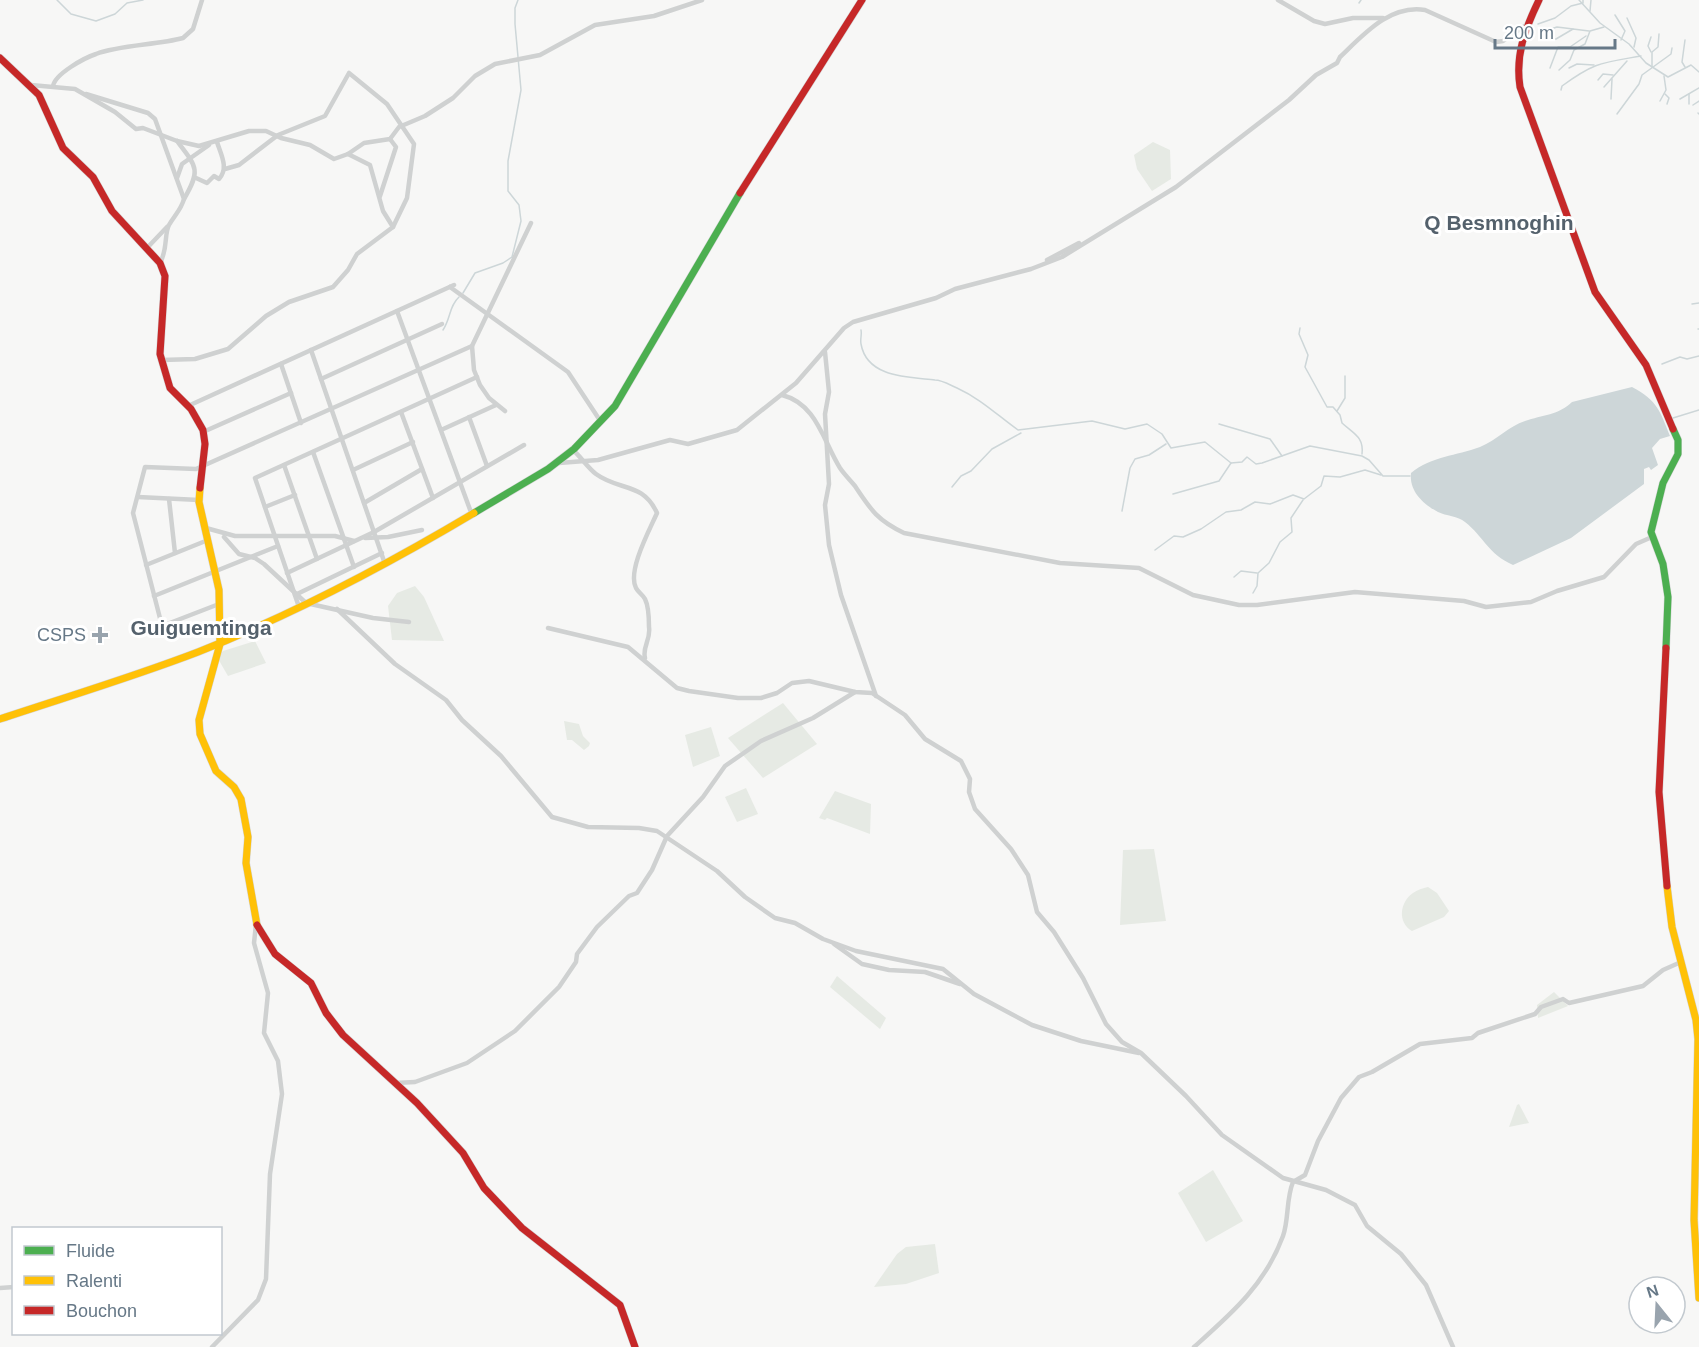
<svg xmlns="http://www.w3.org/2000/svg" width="1699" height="1347" font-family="Arial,sans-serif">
	<rect width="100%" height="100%" fill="#f7f7f6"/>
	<g fill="#e6eae4">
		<polygon points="1153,142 1170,150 1171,179 1152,191 1137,169 1134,155"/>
		<polygon points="415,586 424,597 444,641 392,640 388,606 397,593"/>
		<polygon points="255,641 266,663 228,676 217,657 223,651"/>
		<polygon points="783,703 817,744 763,778 728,738"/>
		<polygon points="564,721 579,724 583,736 590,743 589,746 584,750 572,740 567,740"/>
		<polygon points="711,727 720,756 693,767 685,735"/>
		<polygon points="746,788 758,814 737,822 725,797"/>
		<polygon points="835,791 871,804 870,834 827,818 825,820 819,818"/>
		<polygon points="1154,849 1166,921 1120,925 1123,850"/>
		<path d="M 1428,887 L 1437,893 L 1449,911 L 1444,917 L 1412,931 C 1397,922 1400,902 1413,893 C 1417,890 1423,888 1428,887 Z"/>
		<polygon points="837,976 886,1018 880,1029 830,987"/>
		<polygon points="1554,992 1568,1006 1538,1018 1537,1005"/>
		<polygon points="1519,1104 1529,1123 1509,1127 1517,1105"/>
		<polygon points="1213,1170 1243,1221 1206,1242 1178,1193"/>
		<polygon points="935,1244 939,1273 906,1284 874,1287 897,1254 906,1247"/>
	</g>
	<path fill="#cdd6d8" d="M 1632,387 C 1658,401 1660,411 1670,436 L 1660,439 L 1652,448 L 1658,465 L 1651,470 L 1649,467 L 1644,469 L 1644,484 L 1571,538 L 1513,565 C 1488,554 1484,537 1465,522 C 1458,516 1446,516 1438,512 C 1423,504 1409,491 1411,473 C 1432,456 1456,456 1480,447 C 1497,440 1509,426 1525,421 C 1542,415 1559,415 1572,402 Z"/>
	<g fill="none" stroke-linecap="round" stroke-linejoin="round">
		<g stroke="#cdd6d8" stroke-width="1.5">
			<polyline points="57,0 71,14 96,21 115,14 127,3 143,0"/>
			<polyline points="1579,0 1600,23 1629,44 1646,63 1668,77 1691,65 1699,72"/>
			<polyline points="1359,3 1361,0"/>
			<polyline points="1590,11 1591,0"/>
			<polyline points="1615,15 1625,31 1621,40"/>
			<polyline points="1627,18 1636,38 1634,47"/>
			<polyline points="1538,24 1555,18 1571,6 1583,3 1583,0"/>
			<polyline points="1548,30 1557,27 1573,29"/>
			<polyline points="1545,39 1556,39 1573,29 1589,31"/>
			<polyline points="1685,40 1682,62 1685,67"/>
			<polyline points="1651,52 1648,46 1651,37"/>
			<polyline points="1652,67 1652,52 1658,47 1659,34"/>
			<polyline points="1550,68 1558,47 1570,47 1586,36"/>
			<polyline points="1569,68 1577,64 1594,65"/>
			<polyline points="1559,70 1570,60 1574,50 1585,44 1590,31 1604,27"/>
			<polyline points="1598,80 1603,74 1613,75"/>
			<polyline points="1604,87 1627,61"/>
			<path d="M 1561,90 L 1562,86 C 1595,62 1601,63 1641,56"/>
			<polyline points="1665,94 1669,98 1667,104"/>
			<polyline points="1611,99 1612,79"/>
			<polyline points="1680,99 1699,88"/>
			<polyline points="1660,101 1666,90 1664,76"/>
			<polyline points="1689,104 1689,94"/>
			<polyline points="1693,105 1699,101"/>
			<polyline points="1698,113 1699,114"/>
			<polyline points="1617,114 1639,84 1642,75 1671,54 1672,48"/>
			<polyline points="463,293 475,273 503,263 512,257 521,221 519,205 508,191 508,161 521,90 515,24 515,8 518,0"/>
			<polyline points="1692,304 1699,303"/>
			<path d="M 1300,328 L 1299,334 L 1308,355 L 1305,367 L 1327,407 L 1333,407 L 1340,415 L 1342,423 C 1354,434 1364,437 1362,454"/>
			<polyline points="1698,329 1699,329"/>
			<path d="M 443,330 C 451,318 449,306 459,297"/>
			<path d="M 861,330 C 862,335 860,339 861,344 C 867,378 909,377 935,380 C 942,380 950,385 957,388 C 981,399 997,415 1018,430 L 1092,421 L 1125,429 L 1147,424 L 1162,434 L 1171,448 L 1205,442 L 1231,463 L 1242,462 L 1247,457 L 1256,464 L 1262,463 L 1310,446 L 1362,456 L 1369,460 L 1383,476 L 1410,476"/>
			<polyline points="1662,364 1680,357 1687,359 1699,356"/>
			<polyline points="1337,411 1345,398 1345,376"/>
			<polyline points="1673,418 1699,410"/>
			<polyline points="1219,424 1270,439 1282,456"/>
			<polyline points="952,487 961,476 971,471 992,449 1021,433"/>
			<polyline points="1173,494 1219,481 1231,463"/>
			<polyline points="1122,511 1130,468 1135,459 1149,455 1166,444"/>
			<polyline points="1155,550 1174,536 1183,537 1201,529 1226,512 1241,510 1255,502 1270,504 1293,495 1304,499 1321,486 1324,476 1340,477 1365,470 1381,475"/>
			<polyline points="1234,577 1241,571 1257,573"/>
			<polyline points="1253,593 1257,586 1258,573 1269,563 1280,542 1292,532 1291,518 1303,500"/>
		</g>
		<g stroke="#d4d5d6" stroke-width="8">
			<g id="fast">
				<polyline points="474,513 548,469 574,449 615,406 740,193"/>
				<polyline points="1666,648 1668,597 1663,564 1651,532 1663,483 1678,454 1678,440 1673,429"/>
			</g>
		</g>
		<g stroke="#d4d5d6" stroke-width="8">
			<g id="slow">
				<polyline points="200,488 199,502 219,590 220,644 199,720 200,734 216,771 234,787 241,799 248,837 246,863 257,925"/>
				<path d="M 0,719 C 66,697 133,677 198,652 C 294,614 385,566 474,513"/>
				<polyline points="1667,886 1672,927 1696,1020 1698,1039 1694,1220 1699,1298"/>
			</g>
		</g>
		<g stroke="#d4d5d6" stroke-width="8">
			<g id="jam">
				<path d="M 1539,0 C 1525,29 1515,55 1520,87 L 1595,292 L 1646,365 L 1673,429"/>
				<polyline points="0,58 39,95 63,148 93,177 112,211 160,263 165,276 160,354 170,388 191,409 203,430 205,444 200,488"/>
				<polyline points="740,193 862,0"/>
				<polyline points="1666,648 1659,792 1667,886"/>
				<polyline points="257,925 275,954 311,983 326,1013 343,1035 417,1103 463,1153 484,1188 522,1228 620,1305 635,1347"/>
			</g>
		</g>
		<g stroke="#cfd1d1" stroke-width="4.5">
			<polyline points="1278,0 1314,21 1325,24 1353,18 1383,18"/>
			<polyline points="31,85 75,89 115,112 136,129 143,128 177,141 199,146 249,131 266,131 281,138 310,145 334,159 348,154 364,143 390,139 399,127 425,116 453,98 475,76 495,64 540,55 595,25 654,16 702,0"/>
			<path d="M 53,86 C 55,74 84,58 96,54 C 119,45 157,45 183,38 L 193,29 L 202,0"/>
			<path d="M 86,94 L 148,113 L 155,119 L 184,199 C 181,210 174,216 169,225 C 164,234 168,249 160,263"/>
			<path d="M 177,141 C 197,167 201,170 184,199"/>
			<polyline points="348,154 370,165 383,211 393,227"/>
			<polyline points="177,178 182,164 209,145"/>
			<path d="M 196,178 L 207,183 L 214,176 L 219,179 C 229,168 221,155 217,142"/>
			<polyline points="380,196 396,147 390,139"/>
			<polyline points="147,248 167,227"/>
			<polyline points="1047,260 1079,243"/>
			<polyline points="450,287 568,372 601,422"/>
			<polyline points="397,311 472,515"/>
			<polyline points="311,350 385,564"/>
			<polyline points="825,352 829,392 825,414 829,484 825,505 829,545 841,595 876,696"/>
			<polyline points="162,360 195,359 228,349 266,316 289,302 333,287 348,270 357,254 393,227 407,198 414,144 387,104 349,73 325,116 278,135 239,165 225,169"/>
			<polyline points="281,364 301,423"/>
			<polyline points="321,379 442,324"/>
			<path d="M 782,395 C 817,404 823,441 840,468 C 844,474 850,480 855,486 C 871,510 877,520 904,533 L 1060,563 L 1139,568 L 1193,595 L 1239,605 L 1257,605 L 1355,592 L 1464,601 L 1486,607 L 1531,602 L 1557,591 L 1604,577 L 1636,544 L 1652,537"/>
			<polyline points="188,406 454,285"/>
			<polyline points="505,411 489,398 480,385 474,370 472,346 531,223"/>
			<polyline points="401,412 433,498"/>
			<polyline points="469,417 487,466"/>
			<polyline points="441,430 496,405"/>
			<polyline points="203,432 291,393"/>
			<path d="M 573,450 C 581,457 588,468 596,474 C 619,491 643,482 657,513 C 650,529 627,571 636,588 C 638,592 643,595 645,599 C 649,607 649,618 649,627 C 651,640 642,647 645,658"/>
			<polyline points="313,452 354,567"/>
			<path d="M 559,463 L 598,460 L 670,440 L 688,444 L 737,430 L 796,383 L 844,328 L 853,322 L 936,298 L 955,289 L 1031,269 L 1062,257 L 1176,187 L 1289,100 L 1316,75 L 1337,63 L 1340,57 C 1363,35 1390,4 1425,10 L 1496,42 L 1503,41 L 1526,25"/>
			<polyline points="284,465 317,559"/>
			<polyline points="353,470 413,442"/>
			<polyline points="138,497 199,500"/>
			<polyline points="169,499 175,553"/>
			<polyline points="364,503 422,469"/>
			<polyline points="265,507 295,495"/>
			<polyline points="206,528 235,536 335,536 354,541"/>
			<polyline points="224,537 239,554 255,558 264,564 306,603 373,618 409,622"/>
			<polyline points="365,538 388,537 422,530"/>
			<polyline points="146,565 208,540"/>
			<polyline points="287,573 374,532 524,445"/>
			<polyline points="295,595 382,553"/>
			<polyline points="154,596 278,546"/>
			<polyline points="219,604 162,626 133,513 145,467 196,469 472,346"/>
			<polyline points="299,607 255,478 477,377"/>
			<polyline points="337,609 395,664 446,700 462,720 501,756 552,817 588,827 639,828 657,831 717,871 745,897 775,918 795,923 823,939 856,951 943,969 974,994 1032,1025 1081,1041 1139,1053"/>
			<polyline points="548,628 628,647 677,688 689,691 738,698 761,698 777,693 792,683 809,681 855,692 872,693 905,715 925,739 961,761 970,779 969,792 975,809 1011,849 1028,875 1037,912 1054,932 1083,978 1106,1024 1122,1042 1141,1053 1186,1096 1222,1135 1283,1178 1326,1190 1355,1205 1367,1226 1401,1254 1426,1285 1453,1347"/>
			<polyline points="834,944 862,964 889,970 925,972 960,984"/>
			<polyline points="395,1083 415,1082 467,1063 515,1031 559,987 576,962 577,954 597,927 629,896 637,893 652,870 667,836 703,797 725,766 761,741 813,718 855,692"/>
			<polyline points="0,1288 14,1287"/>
			<polyline points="212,1347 258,1300 266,1279 270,1174 282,1094 278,1061 264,1033 268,993 254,943 256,924"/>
			<path d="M 1194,1347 C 1231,1314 1265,1285 1283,1236 C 1289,1219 1286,1199 1293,1182 L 1305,1175 L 1318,1141 L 1341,1098 L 1359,1077 L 1372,1072 L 1420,1044 L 1472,1038 L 1478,1033 L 1535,1014 L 1541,1007 L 1563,999 L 1569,1003 L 1643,986 L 1663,970 L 1681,962"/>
		</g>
		<use href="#fast" stroke="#4caf50" stroke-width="7"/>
		<use href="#slow" stroke="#ffc107" stroke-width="7"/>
		<use href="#jam" stroke="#c62828" stroke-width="7"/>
	</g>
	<path fill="#99a4ae" stroke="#fff" stroke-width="2" d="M97 626h6v6h6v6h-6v6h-6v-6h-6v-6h6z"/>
	<g text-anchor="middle" stroke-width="6" stroke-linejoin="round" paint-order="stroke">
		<g font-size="18" fill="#667887" stroke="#fff" text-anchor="end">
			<text x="86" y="641">CSPS</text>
		</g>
		<g font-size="21" font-weight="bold" fill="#54616c" stroke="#fff">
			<text x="1499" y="230">Q Besmnoghin</text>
			<text x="201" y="635">Guiguemtinga</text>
		</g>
	</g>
	<rect x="12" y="1227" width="210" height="108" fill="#ffffff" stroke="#c2c9cf" stroke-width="1.5"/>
	<rect x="24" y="1246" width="30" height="9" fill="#4caf50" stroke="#c2c9cf" stroke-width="1.5"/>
	<text x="66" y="1257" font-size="18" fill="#667887">Fluide</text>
	<rect x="24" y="1276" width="30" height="9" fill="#ffc107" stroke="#c2c9cf" stroke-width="1.5"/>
	<text x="66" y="1287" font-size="18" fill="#667887">Ralenti</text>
	<rect x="24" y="1306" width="30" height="9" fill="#c62828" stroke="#c2c9cf" stroke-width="1.5"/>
	<text x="66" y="1317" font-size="18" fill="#667887">Bouchon</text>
	<g transform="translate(1657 1305) rotate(342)"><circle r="28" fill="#ffffff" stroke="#c2c9cf" stroke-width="1.5"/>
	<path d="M0-4.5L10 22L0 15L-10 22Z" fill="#99a4ae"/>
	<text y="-9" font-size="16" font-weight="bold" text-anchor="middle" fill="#667887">N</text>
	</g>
	<path d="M1495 39v9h120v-9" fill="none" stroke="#667887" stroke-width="3"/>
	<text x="1504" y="39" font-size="18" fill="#667887" stroke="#ffffff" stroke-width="4.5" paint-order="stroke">200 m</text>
</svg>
